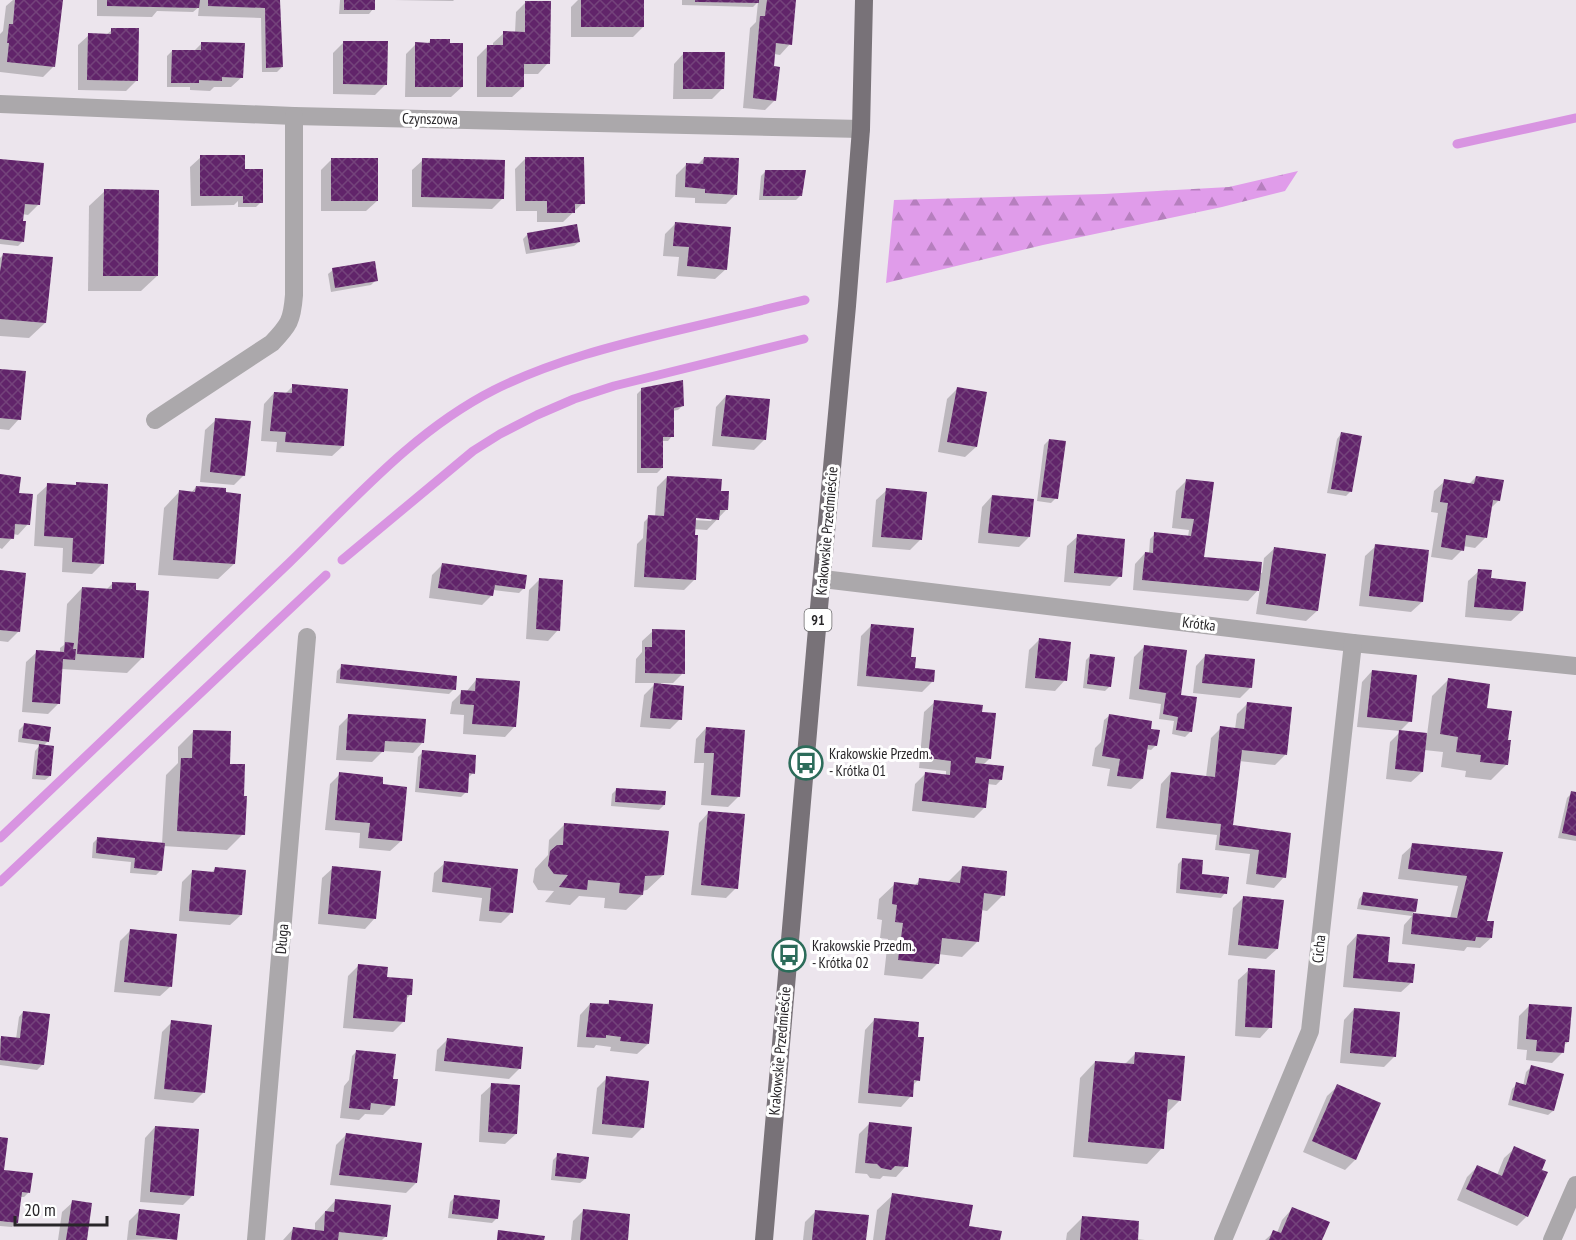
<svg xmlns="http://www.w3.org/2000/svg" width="1576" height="1240" font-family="'PT Sans Narrow',sans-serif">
	<defs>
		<pattern id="forest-firs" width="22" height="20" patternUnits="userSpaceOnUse" patternTransform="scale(1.5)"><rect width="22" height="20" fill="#e09cea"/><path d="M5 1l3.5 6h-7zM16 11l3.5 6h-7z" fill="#b67fbe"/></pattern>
		<pattern id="building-cross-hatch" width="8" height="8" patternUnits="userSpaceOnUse" patternTransform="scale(1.5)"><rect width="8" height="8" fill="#61246a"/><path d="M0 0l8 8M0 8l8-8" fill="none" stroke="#74437b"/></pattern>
	</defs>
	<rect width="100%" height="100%" fill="#ece5ed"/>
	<polygon fill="url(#forest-firs)" points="1298,171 1285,191 1222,207 1043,245 886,283 894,200 1104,194 1229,187"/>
	<g fill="#0003" fill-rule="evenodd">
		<polygon points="13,0 53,0 53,67 43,77 0,72 0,34 3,31 6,6"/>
		<polygon points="97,0 279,0 282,67 277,72 262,72 261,18 198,16 199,7 193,12 157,11 152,17 97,16"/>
		<polygon points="340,0 373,0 373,9 369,14 339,14"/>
		<polygon points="394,0 454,0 453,1"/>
		<polygon points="578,0 643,0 643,27 633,37 571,37 571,7"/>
		<polygon points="682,0 794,0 790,44 780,55 774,54 773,68 775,100 765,110 743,108 750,28 756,22 758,2 753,7 682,5"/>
		<polygon points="526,2 548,63 538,74 523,74 523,87 512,97 477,97 477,57 488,46 493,46 493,43 504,33 515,33 516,12"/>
		<polygon points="112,30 137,80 126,91 78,90 78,45 89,35 106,35"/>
		<polygon points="431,40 462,87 451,97 405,97 406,54 416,44 427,44"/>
		<polygon points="344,42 386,84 375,95 333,94 333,53"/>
		<polygon points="202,43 242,77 231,87 214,87 210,91 190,90 190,87 167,87 167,56 172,51 194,51"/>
		<polygon points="684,53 723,88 712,99 673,99 674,64"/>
		<polygon points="201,157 244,173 261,202 256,207 238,207 238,201 234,205 191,206 190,167"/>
		<polygon points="704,158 736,194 726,204 695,203 695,198 675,197 676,175 686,165 697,165"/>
		<polygon points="332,159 377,201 366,211 321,211 321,170"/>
		<polygon points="525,159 583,203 563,222 537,222 537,211 516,211 515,169"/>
		<polygon points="423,160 502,199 492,209 412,207 412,170"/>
		<polygon points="0,161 38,205 28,215 22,214 23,241 18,246 0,244"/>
		<polygon points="766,171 801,195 796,200 759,200 761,176"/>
		<polygon points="105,191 157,276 141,291 88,291 89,206"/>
		<polygon points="675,224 726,269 715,279 677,276 679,257 663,256 665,234"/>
		<polygon points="528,234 579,242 574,246 526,254 523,239"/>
		<polygon points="4,254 45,323 29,338 0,336 0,258"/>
		<polygon points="333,270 376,280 371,285 331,292 328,274"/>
		<polygon points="0,370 19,419 9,430 0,429"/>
		<polygon points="293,386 343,446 332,456 276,452 277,442 261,441 264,404 274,393 285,394"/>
		<polygon points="958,388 976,447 965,457 938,452 947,399"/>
		<polygon points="642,389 683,405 678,410 672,411 672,436 668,441 662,441 662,468 657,473 637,473 637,394"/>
		<polygon points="726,396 764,440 754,450 712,446 716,407"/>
		<polygon points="216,420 244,475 234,485 200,482 205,430"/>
		<polygon points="1341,434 1350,492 1346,496 1327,493 1337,439"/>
		<polygon points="1049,440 1056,498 1051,503 1037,501 1044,445"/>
		<polygon points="0,476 18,494 28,524 18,535 13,534 12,538 2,549 0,548"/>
		<path d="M 667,477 L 719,492 L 726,510 L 707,530 L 694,529 L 694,580 L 684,590 L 634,587 L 637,544 L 643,538 L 644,522 L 649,517 L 655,517 L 657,487 ZM 694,517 L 713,518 L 711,521 L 694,520 Z"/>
		<polygon points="1476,477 1499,500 1490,509 1485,538 1475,548 1463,546 1462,550 1452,560 1431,557 1438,513 1431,512 1434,491 1445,481 1469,484"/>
		<polygon points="1187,480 1203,558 1262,573 1264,558 1275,548 1317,611 1306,621 1256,614 1260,588 1248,601 1133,590 1135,564 1145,553 1149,554 1150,539 1155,534 1188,537 1189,530 1172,528 1176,491"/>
		<polygon points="77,484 102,564 92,574 62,572 63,548 34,546 37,495 48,485 74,487"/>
		<polygon points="196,487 234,564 218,579 158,575 164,508 179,492 191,493"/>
		<polygon points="887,490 920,540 910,550 872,547 876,500"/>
		<polygon points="992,496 1029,537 1019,547 978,543 982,507"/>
		<polygon points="1078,536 1120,576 1110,586 1064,582 1067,546"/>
		<polygon points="1376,546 1422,602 1411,612 1359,606 1365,556"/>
		<polygon points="442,565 524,588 519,593 493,590 492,595 482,605 429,598 432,575"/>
		<polygon points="1479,571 1522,611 1511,621 1465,617 1468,581"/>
		<polygon points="0,572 18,632 8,642 0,641"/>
		<polygon points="539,580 558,630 548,641 526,639 529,590"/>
		<polygon points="113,583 143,657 127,673 61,669 58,704 48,714 22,712 26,662 37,652 60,653 60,648 64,645 67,604 82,588 106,590"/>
		<polygon points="872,625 910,658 913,669 932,682 922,692 857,686 861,636"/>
		<polygon points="653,631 683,673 673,683 661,683 661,686 680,719 670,729 640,727 644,695 656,683 635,683 636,659 642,652 642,641"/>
		<polygon points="1039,640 1065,680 1055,691 1025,688 1029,650"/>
		<polygon points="1145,646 1180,696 1190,732 1185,737 1172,734 1174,721 1159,719 1161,704 1129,699 1134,657"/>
		<polygon points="1091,655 1110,686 1105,691 1083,688 1086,660"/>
		<polygon points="1206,655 1251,687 1240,698 1193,693 1196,666"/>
		<polygon points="342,666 454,689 449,694 336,683 337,671"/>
		<polygon points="1372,671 1410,721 1400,731 1357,727 1362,682"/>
		<polygon points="476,680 515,726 505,737 463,734 464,715 450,714 452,702 462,692 466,692"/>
		<polygon points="1448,680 1485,710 1506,741 1507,764 1491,780 1465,777 1466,771 1441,767 1443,752 1424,750 1422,772 1411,782 1386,779 1390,742 1400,732 1427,735 1432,696"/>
		<polygon points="935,702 981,713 990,758 983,765 1001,780 996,785 987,784 985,807 974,818 912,811 915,784 925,774 946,776 946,771 919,768 924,712"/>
		<polygon points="1248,703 1286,754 1275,765 1239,761 1232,827 1290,834 1284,877 1274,888 1246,884 1250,854 1215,850 1217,835 1156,828 1161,784 1171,773 1206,777 1211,738 1221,728 1235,729 1237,714"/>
		<polygon points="349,716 423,742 413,753 383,751 372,762 336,760 339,726"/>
		<polygon points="1109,716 1149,730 1156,745 1151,750 1146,749 1142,779 1131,789 1107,786 1110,769 1092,766 1095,748 1101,742 1104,720"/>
		<polygon points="24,725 48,741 43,746 50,776 45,780 32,779 35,751 40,745 18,742 19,730"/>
		<polygon points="706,728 738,797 728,807 701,805 704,763 694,763 696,739"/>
		<polygon points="194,731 228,765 243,834 227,850 163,846 161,870 156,875 130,873 131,862 92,858 93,843 98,838 162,844 166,775 178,763 178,747"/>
		<polygon points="423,752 473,773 468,778 466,792 461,797 415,792 418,757"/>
		<polygon points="340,774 381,785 401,841 390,851 359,848 360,833 325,830 330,784"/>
		<polygon points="617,789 664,805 659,810 611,806 612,794"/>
		<polygon points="1572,793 1576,794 1576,841 1558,838 1567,798"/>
		<polygon points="709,812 736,888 726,898 691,895 699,823"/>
		<polygon points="565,824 663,875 647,890 642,891 642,895 626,910 604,908 605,898 579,896 570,905 545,902 554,891 538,890 533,882 535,869 548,855 549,840"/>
		<polygon points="1413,845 1481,850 1485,922 1491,938 1480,948 1467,947 1464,951 1402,944 1404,925 1412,916 1357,909 1359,899 1363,894 1415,911 1412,914 1450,918 1458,886 1398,879 1402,855"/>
		<polygon points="1183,859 1200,875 1225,893 1221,898 1176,893 1178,864"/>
		<polygon points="445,863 516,871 511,913 501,923 479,921 482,898 432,892 434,873"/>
		<polygon points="963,867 1003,895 987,911 981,910 977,942 962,957 938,954 937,964 922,979 884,975 888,939 880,938 882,920 877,919 879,899 895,884 914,886 920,880 947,883"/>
		<polygon points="333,868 375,918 365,929 318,924 322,878"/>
		<polygon points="215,869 241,915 230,925 179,921 182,882 193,871 211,873"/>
		<polygon points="1244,897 1277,949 1266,959 1228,955 1233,908"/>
		<polygon points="130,931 171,986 160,996 114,992 120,941"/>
		<polygon points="1357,935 1387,963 1412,982 1401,992 1343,987 1347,946"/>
		<polygon points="358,966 385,978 410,995 405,1000 403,1022 393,1032 343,1028 348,976"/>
		<polygon points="1249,970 1270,1027 1260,1038 1235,1036 1238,980"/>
		<polygon points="610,1001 648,1044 637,1054 610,1051 611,1047 596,1045 594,1048 577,1047 580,1015 590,1004 606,1005"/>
		<polygon points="1530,1005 1568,1042 1563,1046 1563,1052 1552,1063 1526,1060 1527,1050 1517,1049 1519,1016"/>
		<polygon points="1354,1009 1394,1057 1384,1067 1340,1063 1344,1020"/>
		<polygon points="23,1012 42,1065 37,1070 0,1065 0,1039 2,1037 16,1039 19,1017"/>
		<polygon points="875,1019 918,1080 912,1086 911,1096 901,1107 858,1103 865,1030"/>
		<polygon points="172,1022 203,1093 193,1103 154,1099 162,1032"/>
		<polygon points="447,1040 519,1069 509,1079 435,1071 437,1050"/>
		<polygon points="357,1051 392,1080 393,1105 383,1115 365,1114 359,1120 340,1118 344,1086 349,1080 352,1056"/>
		<polygon points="1135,1054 1180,1100 1166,1114 1162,1148 1147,1164 1073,1157 1080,1078 1095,1062 1124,1065"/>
		<polygon points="1531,1067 1553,1111 1548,1115 1508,1105 1512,1089 1517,1084 1523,1086 1526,1072"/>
		<polygon points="607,1078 642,1128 632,1138 592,1134 597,1088"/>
		<polygon points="492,1085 516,1134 505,1144 479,1142 481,1095"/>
		<polygon points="1338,1086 1355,1160 1345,1170 1303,1152 1327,1096"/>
		<polygon points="869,1124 906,1166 896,1177 883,1176 880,1179 870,1178 867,1174 855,1173 859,1134"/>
		<polygon points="155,1127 193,1195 183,1205 140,1202 145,1138"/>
		<polygon points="346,1135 416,1183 406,1193 330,1185 336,1145"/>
		<polygon points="0,1138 3,1171 29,1192 24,1197 20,1197 17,1223 12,1227 0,1226"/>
		<polygon points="1515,1148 1527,1216 1517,1226 1457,1200 1467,1177 1477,1167 1497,1175 1504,1158"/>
		<polygon points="558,1155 585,1179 580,1183 551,1180 553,1160"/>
		<polygon points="893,1195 968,1228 999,1240 873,1240 877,1210"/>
		<polygon points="455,1197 497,1218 492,1223 448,1218 450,1202"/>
		<polygon points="335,1201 386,1236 382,1240 283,1240 293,1229 315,1231 315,1223"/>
		<polygon points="73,1202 86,1240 58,1240 62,1212"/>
		<polygon points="1292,1209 1321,1240 1265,1240 1274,1232 1277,1233 1282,1220"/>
		<polygon points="140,1210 175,1239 127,1240 129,1221"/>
		<polygon points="584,1210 626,1240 571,1240 573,1221"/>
		<polygon points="816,1211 865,1240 803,1240 805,1222"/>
		<polygon points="1082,1218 1136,1239 1145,1240 1066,1240 1067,1233"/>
	</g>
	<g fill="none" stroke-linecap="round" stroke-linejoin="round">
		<g stroke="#d894e1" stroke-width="9">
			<polyline points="1457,144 1576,118"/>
			<polyline points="342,560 473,451 500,434 537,415 574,399 614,386 804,339"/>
			<path d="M 0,838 C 96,746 193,655 289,563 C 353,501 413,431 494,390 C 552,361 616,345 679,330 C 721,320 763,310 805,300"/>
			<polyline points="0,882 326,575"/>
		</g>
	</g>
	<g fill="url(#building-cross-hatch)">
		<polygon points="15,0 63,0 55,67 7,62 9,43 7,43 9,24 13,24"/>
		<polygon points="107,0 200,0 199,8 107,6"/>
		<polygon points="208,0 280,0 283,67 266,68 265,8 208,6"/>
		<rect x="344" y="0" width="31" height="10"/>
		<rect x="581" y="0" width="63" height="27"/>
		<polygon points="695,0 759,0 759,3 700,2 695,2"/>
		<polygon points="767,0 796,0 792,45 776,43 774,66 780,67 776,101 753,98 760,16 765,16"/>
		<polygon points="525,1 551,1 550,64 524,64 524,87 486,87 487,45 503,45 503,31 525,32"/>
		<polygon points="111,28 139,28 138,81 87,80 88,33 111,34"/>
		<polygon points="430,39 450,39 450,43 463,43 463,87 415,87 415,42 430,43"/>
		<polygon points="343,41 388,41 387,85 343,84"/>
		<polygon points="201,42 245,43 243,78 222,77 222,81 199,80 199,83 171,83 172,50 201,50"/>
		<polygon points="683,52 725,52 724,89 683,89"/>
		<polygon points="200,155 245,155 245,169 263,169 263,203 243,203 243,196 200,196"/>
		<polygon points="525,157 584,157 585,204 575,204 575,213 547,213 547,201 525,201"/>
		<polygon points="704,157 739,158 737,195 705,193 705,189 685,187 686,163 703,164"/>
		<rect x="331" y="158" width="47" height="43"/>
		<polygon points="422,158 505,160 504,199 421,197"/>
		<polygon points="0,159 44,163 40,205 25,204 23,221 26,221 24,242 0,239"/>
		<polygon points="765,170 806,170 802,196 763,196"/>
		<polygon points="104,189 159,190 158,276 103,276"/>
		<polygon points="675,222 731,227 727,270 687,266 689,247 673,246"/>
		<polygon points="577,224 580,242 530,250 527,233"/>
		<polygon points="3,253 53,257 46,323 0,319 0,272"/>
		<polygon points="375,261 378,281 335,288 332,268"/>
		<polygon points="0,369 26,371 21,420 0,418"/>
		<polygon points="683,380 684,406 674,408 674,437 663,437 663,468 641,468 641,388"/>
		<polygon points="292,384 348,389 344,446 285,442 286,432 270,431 274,392 292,393"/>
		<polygon points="957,387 987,392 977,447 947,442"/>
		<polygon points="726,395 770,399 766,440 721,436"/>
		<polygon points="215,418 251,421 245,476 210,472"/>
		<polygon points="1341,432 1362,436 1352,492 1331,489"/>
		<polygon points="1049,439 1066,441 1058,499 1041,497"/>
		<polygon points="0,474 21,477 19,493 33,494 30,525 15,524 14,539 0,538"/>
		<polygon points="667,476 722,479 721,491 729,491 728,510 720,510 719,520 696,518 695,535 698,535 696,580 644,577 648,515 664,516"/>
		<polygon points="1476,476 1504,480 1500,501 1493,500 1487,538 1466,535 1464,551 1441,547 1448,503 1440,502 1444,479 1474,484"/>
		<polygon points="1186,479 1214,482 1204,557 1262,562 1259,591 1142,580 1145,552 1153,553 1154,532 1191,536 1194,519 1181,518"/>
		<polygon points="76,482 108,484 104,564 72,562 73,538 44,536 47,483 76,485"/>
		<polygon points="196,486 226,488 226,492 241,494 235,564 173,560 179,490 195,492"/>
		<polygon points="886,488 927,492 922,540 881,537"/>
		<polygon points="992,495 1034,499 1030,537 988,533"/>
		<polygon points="1077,534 1125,539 1122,577 1074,573"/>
		<polygon points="1375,544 1429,550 1423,602 1369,596"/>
		<polygon points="1274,547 1326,554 1318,611 1266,604"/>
		<polygon points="442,563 527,575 525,589 495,585 493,596 438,588"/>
		<polygon points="1478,569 1492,570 1491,578 1526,582 1523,611 1474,607"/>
		<polygon points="0,570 26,573 20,632 0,630"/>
		<polygon points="539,578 563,580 560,631 536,629"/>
		<polygon points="112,582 136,583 136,590 149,591 144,658 77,654 82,587 112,589"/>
		<polygon points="871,624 914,628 911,657 916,657 915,668 935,670 934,682 866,676"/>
		<polygon points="652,629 685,630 685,674 645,673 645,647 652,647"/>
		<polygon points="1039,638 1071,642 1067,681 1035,678"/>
		<polygon points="65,642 74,643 73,649 76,649 75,660 63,659 60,704 32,702 36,650 64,652"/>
		<polygon points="1144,645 1187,650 1181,695 1197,697 1192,732 1176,730 1178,717 1163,714 1166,693 1139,689"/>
		<polygon points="1090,654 1115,657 1111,687 1087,684"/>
		<polygon points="1205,654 1255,659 1252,688 1202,683"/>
		<polygon points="341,664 457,676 456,690 340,679"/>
		<polygon points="1372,670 1417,675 1412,722 1367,717"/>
		<polygon points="476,678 520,681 516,727 472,724 474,705 460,704 461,690 475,691"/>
		<polygon points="1448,678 1490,684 1487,708 1512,711 1508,740 1511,740 1508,765 1480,762 1481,755 1456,752 1458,737 1440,734"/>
		<polygon points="654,683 684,686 682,720 650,718"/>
		<polygon points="934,700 983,705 982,712 996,713 991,759 976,757 975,763 1004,766 1002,780 989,779 986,808 922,801 925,772 950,775 951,761 928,758"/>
		<polygon points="1247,702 1292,707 1287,755 1242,750 1233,825 1291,833 1286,878 1256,874 1259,850 1219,845 1221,824 1166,818 1171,772 1215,777 1220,726 1244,729"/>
		<polygon points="348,714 426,719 424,743 385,741 384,752 346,750"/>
		<polygon points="1109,714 1152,721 1151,729 1160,730 1157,746 1148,745 1143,779 1117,776 1120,759 1102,756"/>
		<polygon points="24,723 51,727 49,742 22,738"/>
		<polygon points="706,727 745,730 740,797 711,795 714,753 704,753"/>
		<polygon points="193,730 231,731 230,764 245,764 244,796 247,796 245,835 177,831 181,758 192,758"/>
		<polygon points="1399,730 1427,733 1423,772 1395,769"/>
		<polygon points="39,744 54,746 51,776 36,775"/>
		<polygon points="422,750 476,755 475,774 469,773 468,793 419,788"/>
		<polygon points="339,772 383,777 383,784 407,787 402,841 368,838 370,823 335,820"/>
		<polygon points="616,788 666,791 665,805 615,802"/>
		<polygon points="1571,791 1576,792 1576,836 1562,833"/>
		<polygon points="708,811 745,814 738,889 701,885"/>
		<polygon points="564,823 669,831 664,875 645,876 643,895 619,893 620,883 588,880 587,890 559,887 568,875 554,874 548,866 550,851 557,845 563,845"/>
		<polygon points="97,837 165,843 162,871 134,868 135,858 96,853"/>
		<polygon points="1412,843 1503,852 1487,921 1494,921 1492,938 1476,937 1475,941 1411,934 1413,913 1457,918 1467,876 1408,869"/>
		<polygon points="1182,858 1203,860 1202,874 1229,877 1227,894 1180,889"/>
		<polygon points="444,861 518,869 513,913 489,911 491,888 442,882"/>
		<polygon points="332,866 381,871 376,919 328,914"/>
		<polygon points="962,866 1007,871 1005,896 984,893 979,942 942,938 939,964 898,960 903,923 895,922 897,905 892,904 894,882 918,885 919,878 960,883"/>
		<polygon points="215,867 246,870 242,915 189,911 192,870 214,872"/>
		<polygon points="1363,892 1418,899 1416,912 1361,905"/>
		<polygon points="1243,896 1284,900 1278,949 1238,945"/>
		<polygon points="130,929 177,934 172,987 124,982"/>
		<polygon points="1357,934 1390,937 1388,962 1415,964 1413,983 1353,978"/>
		<polygon points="358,964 388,967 387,977 413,979 412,995 407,995 405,1022 353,1018"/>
		<polygon points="1248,968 1275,970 1272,1028 1245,1027"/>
		<polygon points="609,1000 653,1004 649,1044 620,1041 621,1037 606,1035 606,1038 586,1037 590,1003 609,1004"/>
		<polygon points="1529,1004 1572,1007 1569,1042 1565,1042 1564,1053 1536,1051 1537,1040 1526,1039"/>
		<polygon points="1354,1008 1400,1012 1396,1057 1350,1053"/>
		<polygon points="23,1011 50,1014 44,1065 0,1060 1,1036 20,1038"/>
		<polygon points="874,1018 919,1022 918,1037 924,1037 920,1081 914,1080 913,1097 868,1093"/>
		<polygon points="171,1020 212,1025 205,1093 164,1089"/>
		<polygon points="447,1038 523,1047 521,1069 444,1061"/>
		<polygon points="356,1050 396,1054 393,1079 398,1079 395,1106 371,1103 370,1110 349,1108"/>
		<polygon points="1135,1052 1185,1056 1181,1101 1168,1099 1164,1149 1088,1142 1095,1061 1134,1064"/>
		<polygon points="1531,1065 1564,1074 1554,1111 1512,1100 1516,1082 1526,1085"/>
		<polygon points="606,1076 649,1081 644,1128 602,1124"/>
		<polygon points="491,1083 520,1085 517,1134 488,1132"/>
		<polygon points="1337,1084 1381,1103 1356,1160 1312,1141"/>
		<polygon points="869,1122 912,1127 908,1167 895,1166 891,1170 881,1168 877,1164 865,1163"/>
		<polygon points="155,1126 199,1129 194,1196 150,1192"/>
		<polygon points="346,1133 422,1143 417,1183 339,1175"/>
		<polygon points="0,1137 8,1138 4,1170 33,1173 30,1193 22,1192 18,1223 0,1221"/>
		<polygon points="1514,1146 1546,1160 1542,1170 1548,1172 1528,1217 1466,1189 1477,1165 1502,1176"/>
		<polygon points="557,1153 589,1157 586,1179 555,1176"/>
		<polygon points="892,1193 973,1205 969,1226 1002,1231 1000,1240 885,1240"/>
		<polygon points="454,1195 500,1200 498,1219 452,1214"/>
		<polygon points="335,1199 391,1205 387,1237 339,1232 338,1240 291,1240 293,1227 324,1231 325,1211 334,1212"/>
		<polygon points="72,1200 92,1203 87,1240 66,1240"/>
		<polygon points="1292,1207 1330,1222 1322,1240 1269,1240 1273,1230 1281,1233"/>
		<polygon points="139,1209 180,1214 177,1240 136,1235"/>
		<polygon points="583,1209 630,1214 628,1240 580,1240"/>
		<polygon points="815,1210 869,1215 866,1240 812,1240"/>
		<polygon points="1082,1216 1139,1221 1138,1240 1080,1240"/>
		<polygon points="498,1230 545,1236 544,1240 497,1240"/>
	</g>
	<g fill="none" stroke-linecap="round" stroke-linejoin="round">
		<g stroke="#aba8ab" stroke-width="18">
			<polyline points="0,104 294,116 861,129"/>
			<path d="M 155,420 L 272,343 C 289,325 292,321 294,295 L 294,116"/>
			<polyline points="823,579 1353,643 1576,666"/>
			<polyline points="256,1240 307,637"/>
			<polyline points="1223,1240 1310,1031 1353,643"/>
			<polyline points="1552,1240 1576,1185"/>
		</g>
		<polyline stroke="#787278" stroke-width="18" points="764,1240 816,640 847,306 861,129 864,0"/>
	</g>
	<defs>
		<g id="bus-ring" transform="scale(1.725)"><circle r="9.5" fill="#fff" stroke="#2c6c5a" stroke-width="1.5"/><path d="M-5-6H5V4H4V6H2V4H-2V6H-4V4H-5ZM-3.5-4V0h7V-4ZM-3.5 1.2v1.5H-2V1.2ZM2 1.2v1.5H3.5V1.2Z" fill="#2c6c5a"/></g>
	</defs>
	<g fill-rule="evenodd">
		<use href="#bus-ring" x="806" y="763"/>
		<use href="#bus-ring" x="789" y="955"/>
	</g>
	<g text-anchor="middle" stroke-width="6" stroke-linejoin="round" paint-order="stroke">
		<rect fill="#fff" stroke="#686769" stroke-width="1.5" x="804.5" y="609" width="27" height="22" rx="4.5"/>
		<g font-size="14" font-weight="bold" fill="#282629">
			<text x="818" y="625">91</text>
		</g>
		<g font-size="15" fill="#282629" stroke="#fff">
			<text transform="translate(430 119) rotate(1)" y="5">Czynszowa</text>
			<text transform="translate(827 531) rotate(-85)" y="5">Krakowskie Przedmieście</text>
			<text transform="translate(1199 624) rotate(7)" y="5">Krótka</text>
			<text transform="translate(282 939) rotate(-85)" y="5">Długa</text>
			<text transform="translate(1319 949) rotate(-84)" y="5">Cicha</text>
			<text transform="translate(780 1051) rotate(-85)" y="5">Krakowskie Przedmieście</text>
		</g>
		<g font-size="15" fill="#282629" stroke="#fff" text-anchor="start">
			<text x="829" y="759">Krakowskie Przedm.<tspan x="829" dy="17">- Krótka 01</tspan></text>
			<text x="812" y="951">Krakowskie Przedm.<tspan x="812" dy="17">- Krótka 02</tspan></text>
		</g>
	</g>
	<path d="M15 1216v9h92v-9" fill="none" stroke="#282629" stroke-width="3"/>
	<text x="24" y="1216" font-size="18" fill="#282629" stroke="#ffffff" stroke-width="4.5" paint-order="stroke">20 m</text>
</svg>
